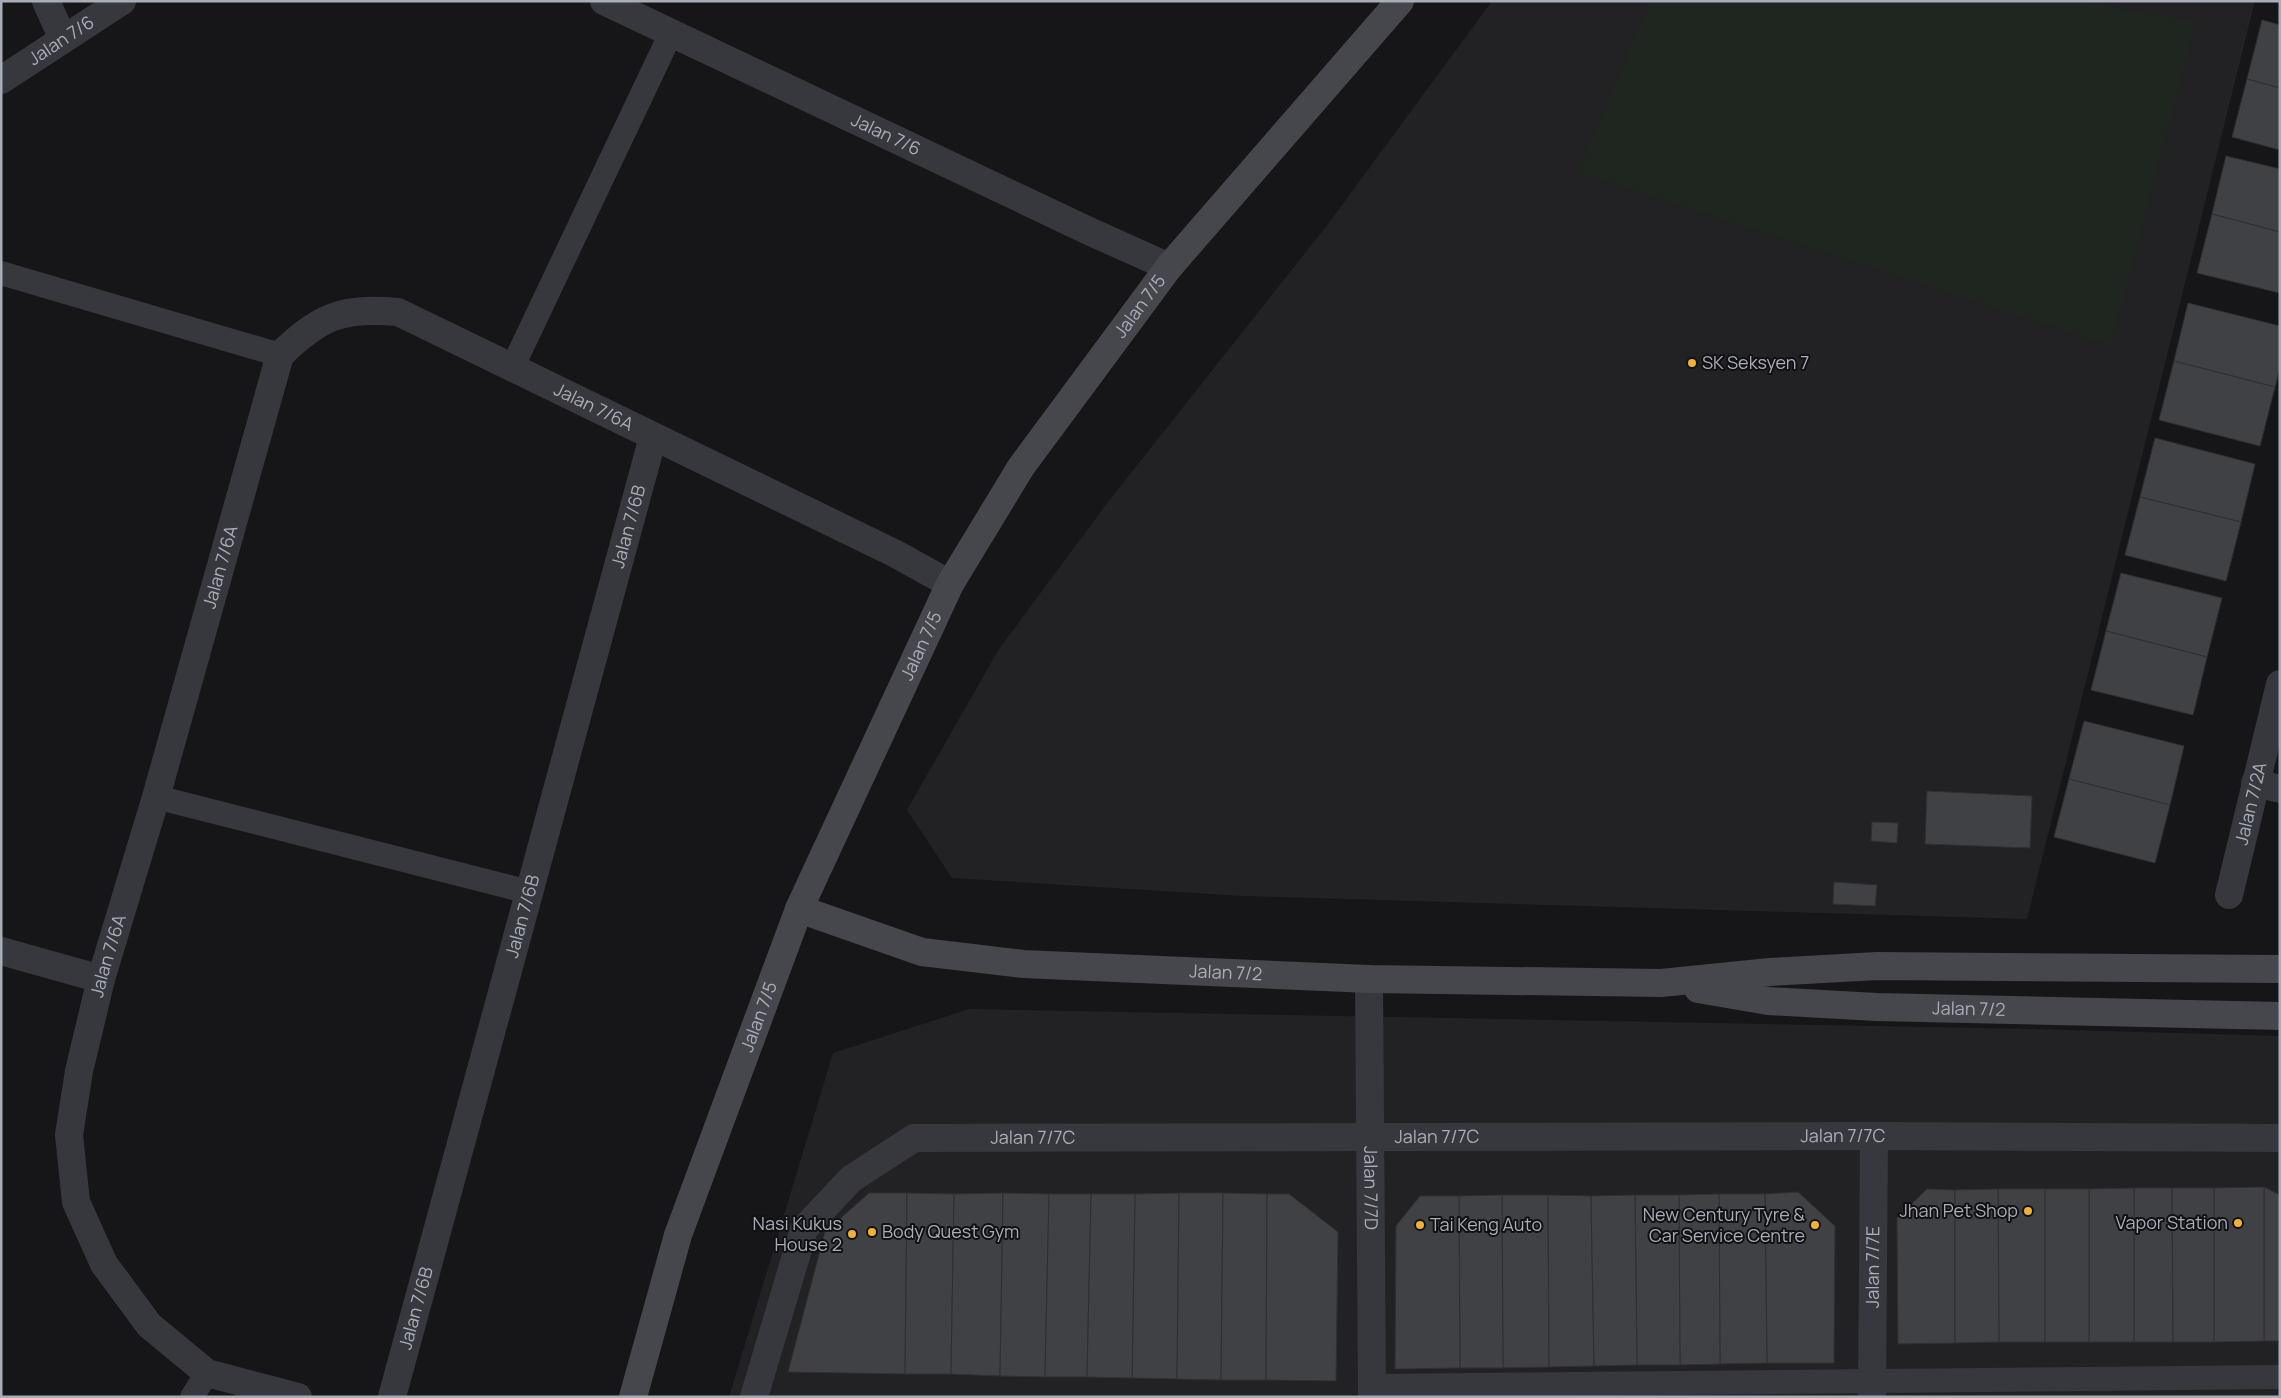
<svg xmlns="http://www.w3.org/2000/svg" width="2281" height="1398" font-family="Manrope,sans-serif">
	<rect width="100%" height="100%" fill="#161618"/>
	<g fill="#222225">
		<polygon points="1492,1 2255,1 2027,919 1243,896 952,878 907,810 999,649 1108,502 1328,224"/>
		<polygon points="969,1009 2034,1029 2280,1036 2280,1397 729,1397 833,1053"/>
	</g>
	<polygon fill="#1e261f" points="1650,1 2076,1 2196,22 2111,346 1578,172"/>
	<g fill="#404145" stroke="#303034">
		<polygon points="2262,20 2280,25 2280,88 2247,79"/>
		<polygon points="2247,79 2280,88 2280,150 2232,137"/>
		<polygon points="2226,156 2280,169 2280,232 2212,214"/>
		<polygon points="2212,214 2280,232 2280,293 2197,273"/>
		<polygon points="2188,303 2280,326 2280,367 2275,387 2174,361"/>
		<polygon points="2174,361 2275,387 2260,446 2159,420"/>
		<polygon points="2155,438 2255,464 2241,522 2140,497"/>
		<polygon points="2140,497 2241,522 2226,581 2125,555"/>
		<polygon points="2121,573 2222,598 2207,657 2106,631"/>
		<polygon points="2106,631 2207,657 2193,715 2091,690"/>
		<polygon points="2084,721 2184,746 2170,805 2069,779"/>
		<polygon points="2069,779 2170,805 2155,863 2054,837"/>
		<polygon points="1927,791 2032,796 2030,848 1925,844"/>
		<polygon points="1872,822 1898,823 1897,843 1871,841"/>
		<polygon points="1834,882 1877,885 1875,906 1833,904"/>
		<polygon points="2264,1187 2280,1195 2280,1341 2264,1341"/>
		<polygon points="2264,1187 2264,1341 2214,1342 2214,1188"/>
		<polygon points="2134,1188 2172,1188 2173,1342 2134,1342"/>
		<polygon points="2134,1188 2134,1342 2089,1342 2089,1189"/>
		<polygon points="2172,1188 2214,1188 2214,1342 2173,1342"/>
		<polygon points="1927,1189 1955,1190 1955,1343 1898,1344 1897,1218"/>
		<polygon points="1998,1189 2045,1189 2045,1342 1999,1342"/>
		<polygon points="1998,1189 1999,1342 1955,1343 1955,1190"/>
		<rect x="2045" y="1189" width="44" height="153"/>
		<polygon points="1798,1192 1835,1226 1834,1363 1767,1363 1765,1194"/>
		<polygon points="869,1193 907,1193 905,1374 788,1372 825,1232"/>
		<polygon points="907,1193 954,1194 951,1374 905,1374"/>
		<polygon points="1003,1193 1000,1376 951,1374 954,1194"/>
		<polygon points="1003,1193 1049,1194 1045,1377 1000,1376"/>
		<polygon points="1179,1193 1177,1379 1132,1378 1135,1194"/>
		<polygon points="1179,1193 1223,1193 1221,1380 1177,1379"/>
		<polygon points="1223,1193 1267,1194 1266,1380 1221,1380"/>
		<polygon points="1049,1194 1091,1194 1087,1377 1045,1377"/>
		<polygon points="1091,1194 1135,1194 1132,1378 1087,1377"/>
		<polygon points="1267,1194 1289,1194 1338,1232 1336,1381 1266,1380"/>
		<polygon points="1719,1194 1765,1194 1767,1363 1720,1364"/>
		<polygon points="1719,1194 1720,1364 1680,1365 1679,1195"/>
		<polygon points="1502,1195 1548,1195 1549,1367 1503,1368"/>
		<polygon points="1502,1195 1503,1368 1460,1368 1459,1196"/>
		<polygon points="1548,1195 1591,1196 1594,1366 1549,1367"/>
		<polygon points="1635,1195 1679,1195 1680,1365 1637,1365"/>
		<polygon points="1635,1195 1637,1365 1594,1366 1591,1196"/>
		<polygon points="1420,1196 1459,1196 1460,1368 1395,1369 1396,1226"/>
	</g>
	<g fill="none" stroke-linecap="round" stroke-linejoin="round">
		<g stroke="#37383d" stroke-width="24">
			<polyline points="1,273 280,355"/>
			<polyline points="512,368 671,33"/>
			<polyline points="156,797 529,892"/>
			<polyline points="1372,1386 2280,1377"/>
			<polyline points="192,1397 207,1373"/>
		</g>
		<g stroke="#37383d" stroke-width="28">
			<polyline points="46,1 63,39"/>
			<path id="s1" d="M 604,1 L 1091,232 L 1169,267"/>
			<path id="s2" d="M 1,80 L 122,1"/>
			<polyline points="2255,783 2280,789"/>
			<path id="s3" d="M 2229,895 L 2280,684"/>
			<polyline points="1,951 101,979"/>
			<path id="s4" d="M 1369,979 L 1372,1397"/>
			<path id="s5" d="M 298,1397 L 207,1373 L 149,1325 L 104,1264 L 76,1202 L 69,1135 L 79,1071 L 101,979 L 156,797 L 280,355 C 321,316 341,307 398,312 L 896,554 L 950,584"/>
			<path id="s6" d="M 392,1397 L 653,437"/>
			<path id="s7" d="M 754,1397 L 804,1229 L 851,1179 L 914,1138 L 1874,1136 L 2280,1138"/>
			<path id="s8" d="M 1872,1397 L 1874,1136"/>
		</g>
		<g stroke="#45474d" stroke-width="28">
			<path id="s9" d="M 799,909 L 922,952 L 1023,964 L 1369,979 L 1661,983 L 1770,972 L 1877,966 L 2280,969"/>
			<path id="s10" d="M 1698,989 L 1768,1001 L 1877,1007 L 2280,1016"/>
			<path id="s11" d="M 633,1397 L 678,1235 L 799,909 L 950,584 L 1021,467 L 1169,267 L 1400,1"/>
		</g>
	</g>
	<g fill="#f2b134" stroke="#111113" stroke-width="2">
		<circle cx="1692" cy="363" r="5"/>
		<circle cx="2028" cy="1211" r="5"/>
		<circle cx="2238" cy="1223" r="5"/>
		<circle cx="1420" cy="1225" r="5"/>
		<circle cx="1815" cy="1225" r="5"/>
		<circle cx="872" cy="1232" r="5"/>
		<circle cx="852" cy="1234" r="5"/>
	</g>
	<g text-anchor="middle" stroke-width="4" stroke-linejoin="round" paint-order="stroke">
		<g font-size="18" fill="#a8adb8" stroke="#111113">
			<text dy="6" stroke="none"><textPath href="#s2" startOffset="72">Jalan 7/6</textPath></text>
			<text dy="6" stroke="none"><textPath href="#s1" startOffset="312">Jalan 7/6</textPath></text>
			<text dy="6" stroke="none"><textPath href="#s11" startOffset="1211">Jalan 7/5</textPath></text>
			<text dy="6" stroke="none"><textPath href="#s5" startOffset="1538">Jalan 7/6A</textPath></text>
			<text dy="6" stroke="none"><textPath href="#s6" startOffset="902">Jalan 7/6B</textPath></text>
			<text dy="6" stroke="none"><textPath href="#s5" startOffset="969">Jalan 7/6A</textPath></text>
			<text dy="6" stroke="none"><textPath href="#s11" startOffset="806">Jalan 7/5</textPath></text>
			<text dy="6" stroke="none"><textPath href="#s3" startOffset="94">Jalan 7/2A</textPath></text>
			<text dy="6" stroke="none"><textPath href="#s6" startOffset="498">Jalan 7/6B</textPath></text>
			<text dy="6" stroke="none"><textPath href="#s5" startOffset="564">Jalan 7/6A</textPath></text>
			<text dy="6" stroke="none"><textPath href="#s9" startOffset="435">Jalan 7/2</textPath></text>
			<text dy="6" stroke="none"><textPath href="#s10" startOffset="272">Jalan 7/2</textPath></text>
			<text dy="6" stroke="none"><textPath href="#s11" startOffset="401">Jalan 7/5</textPath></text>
			<text dy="6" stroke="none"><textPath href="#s7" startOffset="1248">Jalan 7/7C</textPath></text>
			<text dy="6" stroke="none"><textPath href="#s7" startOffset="842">Jalan 7/7C</textPath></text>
			<text dy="6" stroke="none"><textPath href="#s7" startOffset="438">Jalan 7/7C</textPath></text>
			<text dy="6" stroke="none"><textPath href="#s4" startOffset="209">Jalan 7/7D</textPath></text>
			<text dy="6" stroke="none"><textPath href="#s8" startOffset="130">Jalan 7/7E</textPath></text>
			<text dy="6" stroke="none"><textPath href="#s6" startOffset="92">Jalan 7/6B</textPath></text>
		</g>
		<g font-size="18" fill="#a8adb8" stroke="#111113" text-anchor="end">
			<text x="1702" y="369" text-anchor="start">SK Seksyen 7</text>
			<text x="2018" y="1217">Jhan Pet Shop</text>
			<text x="1805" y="1221">New Century Tyre &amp;<tspan x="1805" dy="21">Car Service Centre</tspan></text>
			<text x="2228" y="1229">Vapor Station</text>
			<text x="842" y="1230">Nasi Kukus<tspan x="842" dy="21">House 2</tspan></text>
			<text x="1430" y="1231" text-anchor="start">Tai Keng Auto</text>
			<text x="882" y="1238" text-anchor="start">Body Quest Gym</text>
		</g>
	</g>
	<rect width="2281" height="1398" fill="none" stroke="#a8adb8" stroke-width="5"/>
</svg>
